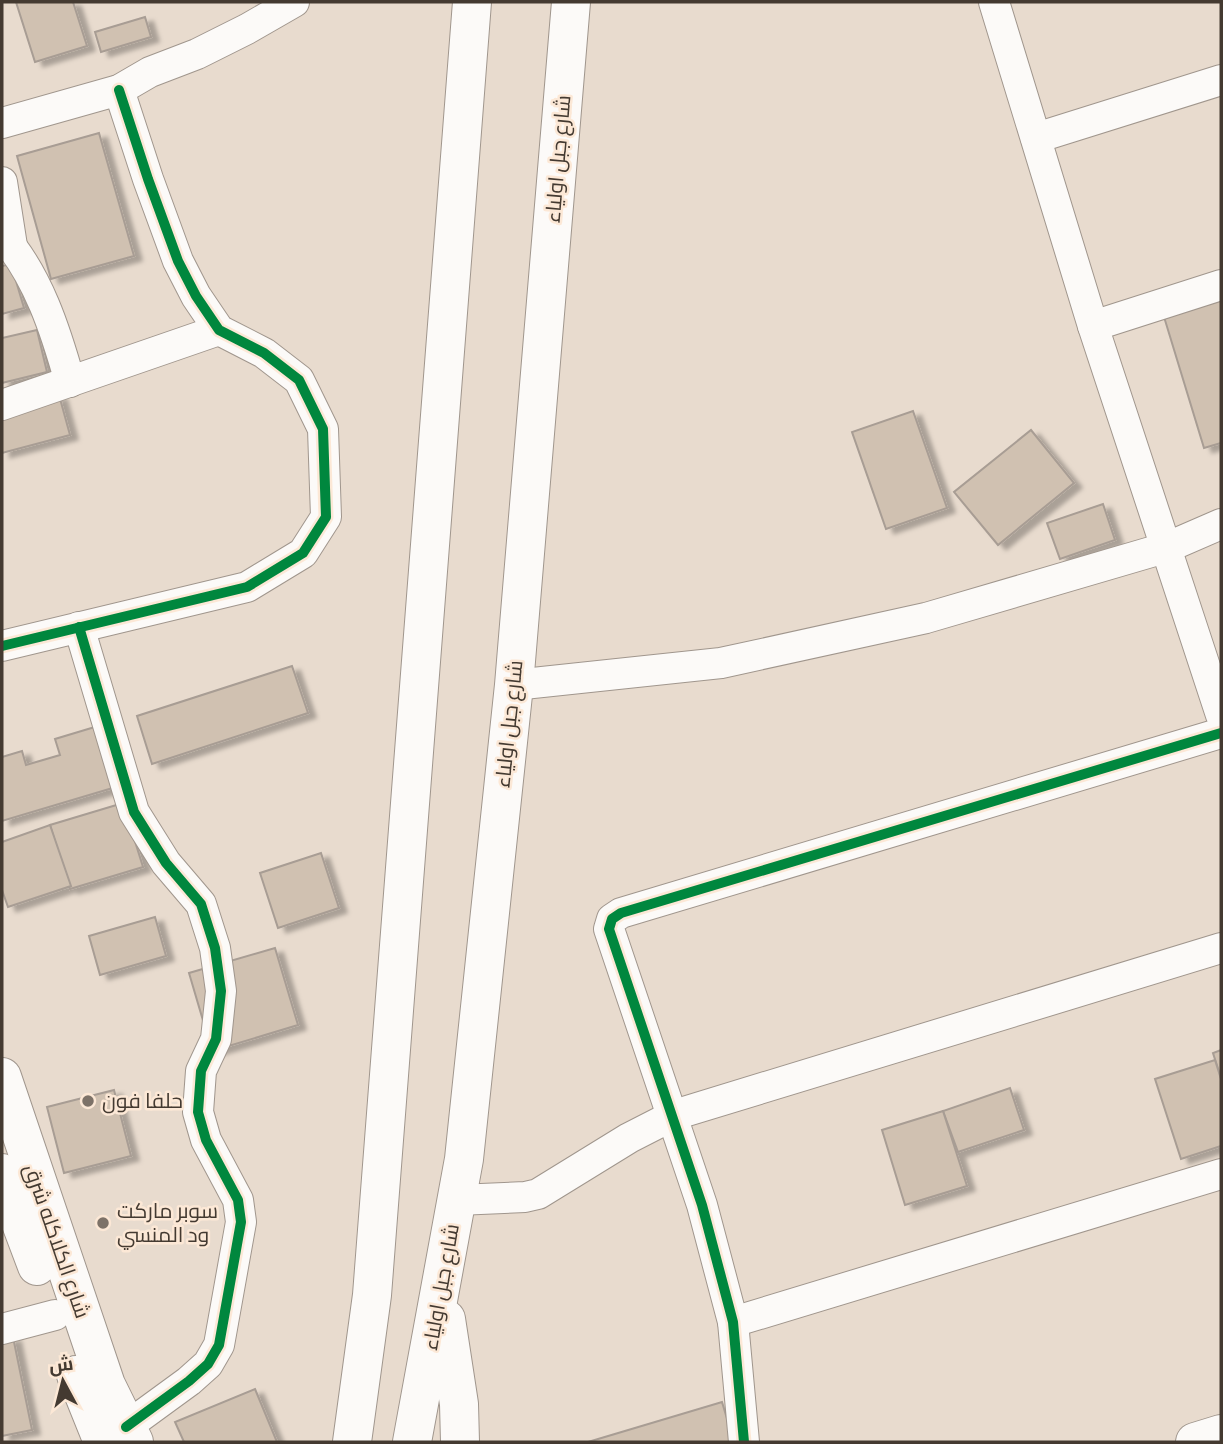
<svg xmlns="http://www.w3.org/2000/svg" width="1223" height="1444" font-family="Literata,Cairo,serif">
	<defs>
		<filter id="shadow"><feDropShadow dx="8" dy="4.5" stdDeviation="2" flood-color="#0004"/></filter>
	</defs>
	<rect width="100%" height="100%" fill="#e8dbce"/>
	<g fill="#d0c1b1" stroke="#a89d94" stroke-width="2" filter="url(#shadow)">
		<polygon points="16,2 73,2 87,46 35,62"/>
		<polygon points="145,17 151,37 101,52 95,32"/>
		<polygon points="99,133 134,256 51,279 17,156"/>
		<polygon points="11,264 24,308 2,314 2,266"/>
		<polygon points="1221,288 1221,443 1204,448 1161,307"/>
		<polygon points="37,330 47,372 2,383 2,338"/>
		<polygon points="59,395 70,435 2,453 2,411"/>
		<polygon points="913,411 947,508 886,529 852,432"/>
		<polygon points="1031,430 1074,483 998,545 954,492"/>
		<polygon points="1103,504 1115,540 1060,559 1047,523"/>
		<polygon points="292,666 308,713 152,764 137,716"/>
		<polygon points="98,726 116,787 2,821 2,757 22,751 26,765 60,755 55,739"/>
		<polygon points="123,803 143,867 70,889 50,825"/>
		<polygon points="50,825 71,886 8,907 2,890 2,842"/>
		<polygon points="321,853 339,908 278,928 260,873"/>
		<polygon points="155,917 166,956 100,975 89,936"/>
		<polygon points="275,948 298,1025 212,1051 189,973"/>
		<polygon points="1221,1050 1221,1078 1213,1053"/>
		<polygon points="1215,1060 1221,1079 1221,1146 1181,1159 1155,1079"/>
		<polygon points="1010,1088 1024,1130 958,1152 943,1111"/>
		<polygon points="114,1090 131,1156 64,1173 47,1107"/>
		<polygon points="943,1111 967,1186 905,1205 882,1130"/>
		<polygon points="13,1337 32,1430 2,1436 2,1339"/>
		<polygon points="255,1389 277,1442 184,1442 175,1422"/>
		<polygon points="722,1402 734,1442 588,1442"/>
	</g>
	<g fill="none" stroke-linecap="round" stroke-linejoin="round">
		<g stroke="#a0968d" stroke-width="32">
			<g id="street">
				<polyline points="994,2 1093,326 1221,715"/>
				<polyline points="2,123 119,90 150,72 197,54 247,29 294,2"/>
				<polyline points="1036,138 1221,80"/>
				<polyline points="2,182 12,246"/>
				<path d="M 2,235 C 38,275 56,332 70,382"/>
				<polyline points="1093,326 1221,285"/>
				<polyline points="2,405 219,330"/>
				<polyline points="79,627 134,812 166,863 201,904 215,948 221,991 216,1039 201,1071 198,1112 206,1140 238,1200 241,1222 219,1345 208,1364 189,1381 126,1427"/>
				<polyline points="2,646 247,587 303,553 326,517 323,429 299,380 264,353 219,330 196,296 178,261 148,179 119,90"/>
				<polyline points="514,685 721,663 926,618 1168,547 1221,524"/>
				<polyline points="457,1200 525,1197 538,1194 629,1138 674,1115 1221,948"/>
				<polyline points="733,1322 1221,1174"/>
				<polyline points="2,1329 55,1315"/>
				<polyline points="744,1442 733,1322 702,1205 609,929 612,919 621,913 1221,733"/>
			</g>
		</g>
		<g stroke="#a0968d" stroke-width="40">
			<g id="secondary">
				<polyline points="2,1077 106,1385 134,1442"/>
				<polyline points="2,1173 37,1266"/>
				<polyline points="76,1375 103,1442"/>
				<polyline points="1195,1442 1221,1434"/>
			</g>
		</g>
		<g stroke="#a0968d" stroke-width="40">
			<g id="highway">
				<polyline points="446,1319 459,1404 460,1442"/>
				<polyline points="352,1442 372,1295 472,2"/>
				<polyline points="412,1442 464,1159 514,685 571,2"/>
			</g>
		</g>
		<use href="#street" stroke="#fcfaf8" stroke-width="30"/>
		<use href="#secondary" stroke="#fcfaf8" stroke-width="38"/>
		<use href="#highway" stroke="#fcfaf8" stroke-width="38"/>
		<g stroke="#fce8d6" stroke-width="15">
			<g id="cycleway">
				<polyline points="79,627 134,812 166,863 201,904 215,948 221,991 216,1039 201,1071 198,1112 206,1140 238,1200 241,1222 219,1345 208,1364 189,1381 126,1427"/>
				<polyline points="2,646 247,587 303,553 326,517 323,429 299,380 264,353 219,330 196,296 178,261 148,179 119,90"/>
				<polyline points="744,1442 733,1322 702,1205 609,929 612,919 621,913 1221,733"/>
			</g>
		</g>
		<use href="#cycleway" stroke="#00873e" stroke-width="10"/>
	</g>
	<g fill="#7d7268" stroke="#fce8d6" stroke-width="2.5">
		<circle cx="88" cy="1101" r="7"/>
		<circle cx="103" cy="1223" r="7"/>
	</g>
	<g text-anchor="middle" stroke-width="5" stroke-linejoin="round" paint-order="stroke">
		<g font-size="21" fill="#443a31" stroke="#fce8d6">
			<text transform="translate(558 159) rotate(-85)" y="7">شارع جبل اولياء</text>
			<text transform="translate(509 724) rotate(-84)" y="7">شارع جبل اولياء</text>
			<text transform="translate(57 1241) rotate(71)" y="7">شارع الكلاكله شرق</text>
			<text transform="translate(441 1287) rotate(-80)" y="7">شارع جبل اولياء</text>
		</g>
		<g font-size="21" fill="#443a31" stroke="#fce8d6" text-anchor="start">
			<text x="102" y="1108">حلفا فون</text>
			<text x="117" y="1218">سوبر ماركت<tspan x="117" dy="24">ود المنسي</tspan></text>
		</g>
	</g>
	<rect width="1223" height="1444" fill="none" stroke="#443a31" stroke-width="7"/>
	<g transform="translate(63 1381) rotate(353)" stroke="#fce8d6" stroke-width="5" paint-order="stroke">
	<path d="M0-5L12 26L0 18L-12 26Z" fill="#443a31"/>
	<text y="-10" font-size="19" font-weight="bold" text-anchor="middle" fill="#443a31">ش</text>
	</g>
</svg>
